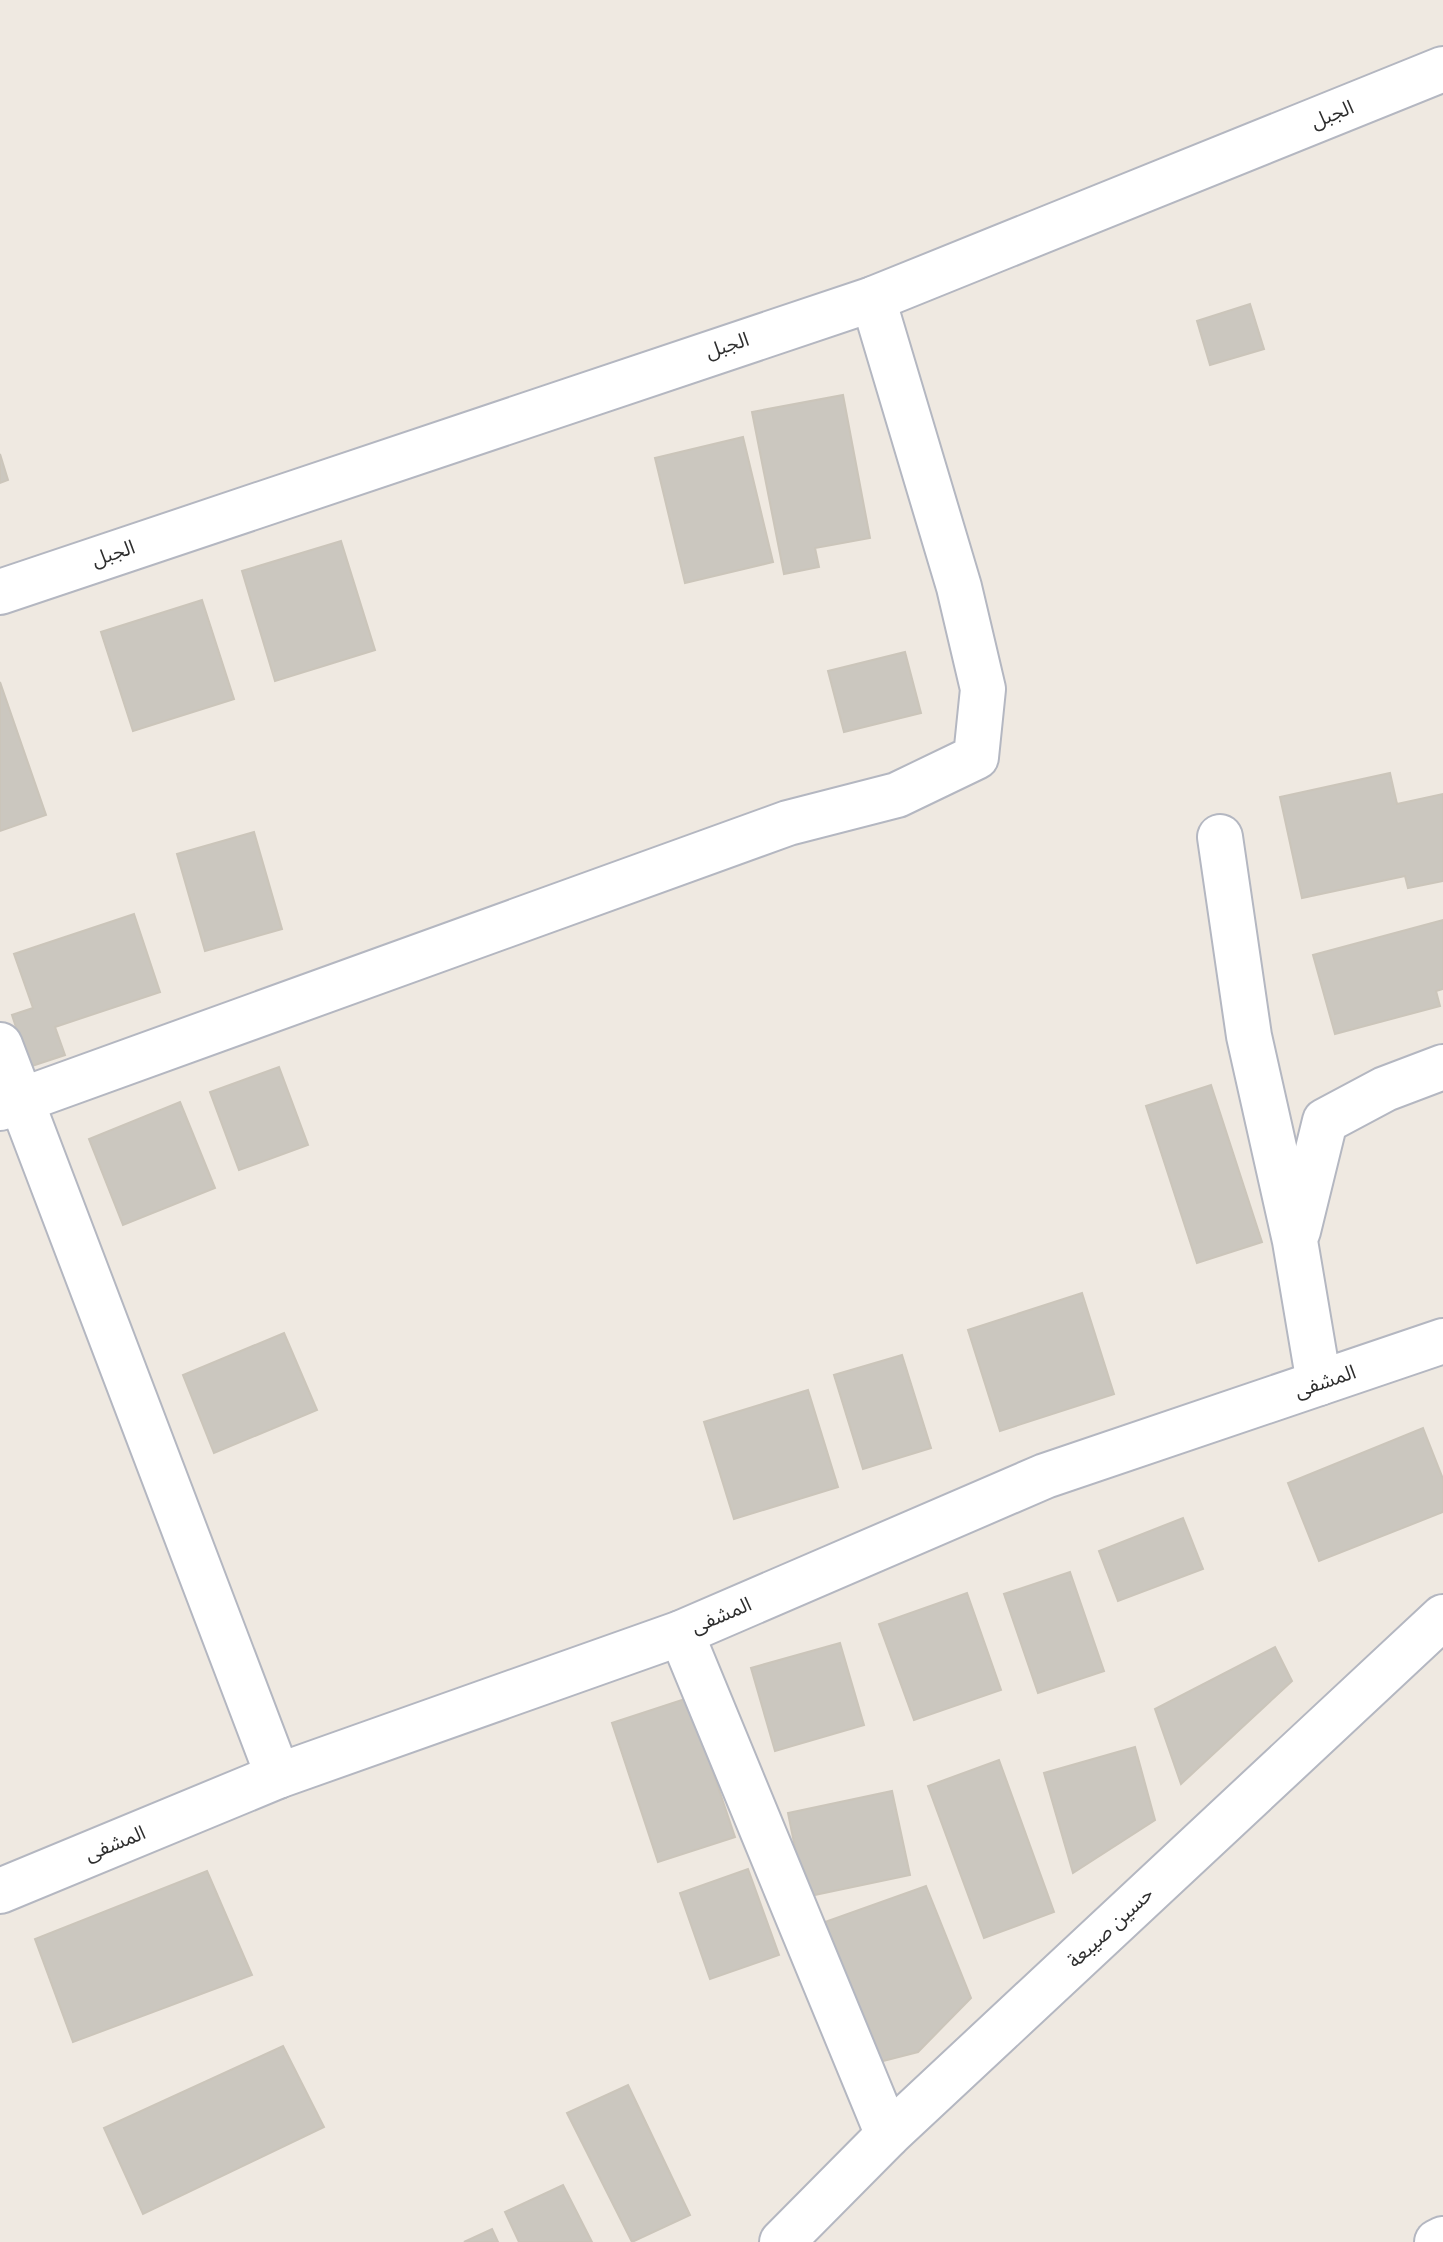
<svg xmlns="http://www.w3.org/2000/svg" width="1443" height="2242" font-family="Overpass,'Noto Sans Arabic',sans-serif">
	<rect width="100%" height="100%" fill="#efe9e1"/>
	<g fill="#cbc7bf" stroke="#cbc5ba" stroke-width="2">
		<polygon points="1250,304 1264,349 1210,365 1197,321"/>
		<polygon points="843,395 870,538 815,548 819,567 784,574 752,412"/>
		<polygon points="743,437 773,562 685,583 655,458"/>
		<polygon points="0,454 8,480 0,483"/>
		<polygon points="341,541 375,650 275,681 242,571"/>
		<polygon points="202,600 234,699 133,731 101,632"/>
		<polygon points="905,652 921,713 844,732 828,671"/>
		<polygon points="0,682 46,815 0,831"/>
		<polygon points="1390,773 1397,804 1443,794 1443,881 1408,888 1405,876 1302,898 1280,797"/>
		<polygon points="254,832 282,929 205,951 177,854"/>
		<polygon points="134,914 160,992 55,1027 65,1055 29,1067 12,1015 33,1008 14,954"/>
		<polygon points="1443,920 1443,989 1436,991 1440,1006 1335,1034 1313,955"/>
		<polygon points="279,1067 308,1145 239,1170 210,1092"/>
		<polygon points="1211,1085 1262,1242 1197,1263 1146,1106"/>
		<polygon points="180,1102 215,1188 123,1225 89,1139"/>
		<polygon points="1082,1293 1114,1394 1000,1431 968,1330"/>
		<polygon points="284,1333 317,1410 214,1453 183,1375"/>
		<polygon points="902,1355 931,1448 863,1469 834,1375"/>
		<polygon points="808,1390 838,1487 734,1519 704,1422"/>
		<polygon points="1423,1428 1443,1479 1443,1512 1319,1561 1288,1483"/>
		<polygon points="1183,1518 1203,1569 1118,1601 1099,1551"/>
		<polygon points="1070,1572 1104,1671 1038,1693 1004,1594"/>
		<polygon points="967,1593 1001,1690 914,1720 879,1624"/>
		<polygon points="840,1643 864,1725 775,1751 751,1668"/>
		<polygon points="1275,1647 1292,1681 1181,1784 1155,1709"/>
		<polygon points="688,1698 735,1837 658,1862 612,1723"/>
		<polygon points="1135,1747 1155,1820 1073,1873 1044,1773"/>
		<polygon points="999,1760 1054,1912 984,1938 928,1786"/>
		<polygon points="892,1791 910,1875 805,1897 788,1813"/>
		<polygon points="748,1869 779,1955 710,1979 680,1893"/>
		<polygon points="207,1871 252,1975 73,2042 35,1939"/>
		<polygon points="926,1886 971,1998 918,2052 879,2062 822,1923"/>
		<polygon points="283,2046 324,2127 143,2214 104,2128"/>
		<polygon points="628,2085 690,2215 632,2242 567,2113"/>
		<polygon points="563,2185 592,2242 519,2242 505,2212"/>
		<polygon points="492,2229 498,2242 464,2242"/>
	</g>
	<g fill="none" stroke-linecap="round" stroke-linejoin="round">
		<g stroke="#b4b7c1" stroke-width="48">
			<g id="minor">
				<polyline points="1220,837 1249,1036 1295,1241 1319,1383"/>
				<polyline points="0,1045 278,1776"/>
				<polyline points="0,1108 788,823 897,795 976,757 983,689 959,587 873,299"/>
				<polyline points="1298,1231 1325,1121 1385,1089 1443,1067"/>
				<polyline points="681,1633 888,2135"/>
				<polyline points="782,2242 888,2135 1443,1617"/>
				<polyline points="1437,2242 1443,2239"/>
			</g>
		</g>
		<g stroke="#b4b7c1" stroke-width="48">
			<g id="tertiary">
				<polyline points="0,592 873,299 1443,69"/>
				<polyline points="0,1891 278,1776 681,1633 1045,1476 1443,1341"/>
			</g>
		</g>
		<use href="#minor" stroke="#fff" stroke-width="44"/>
		<use href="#tertiary" stroke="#fff" stroke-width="44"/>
	</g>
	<g text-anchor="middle" stroke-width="8" stroke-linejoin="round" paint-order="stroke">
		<g font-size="20" fill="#2e2e2e" stroke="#fff">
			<text transform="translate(1332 114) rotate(-22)" y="7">الجبل</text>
			<text transform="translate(727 345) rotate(-18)" y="7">الجبل</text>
			<text transform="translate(113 553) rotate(-19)" y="7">الجبل</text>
			<text transform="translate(1325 1381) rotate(-19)" y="7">المشفى</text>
			<text transform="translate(721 1615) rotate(-23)" y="7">المشفى</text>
			<text transform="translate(115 1843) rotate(-22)" y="7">المشفى</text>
			<text transform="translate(1110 1927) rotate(-43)" y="7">حسين صيبعة</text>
		</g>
	</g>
</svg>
